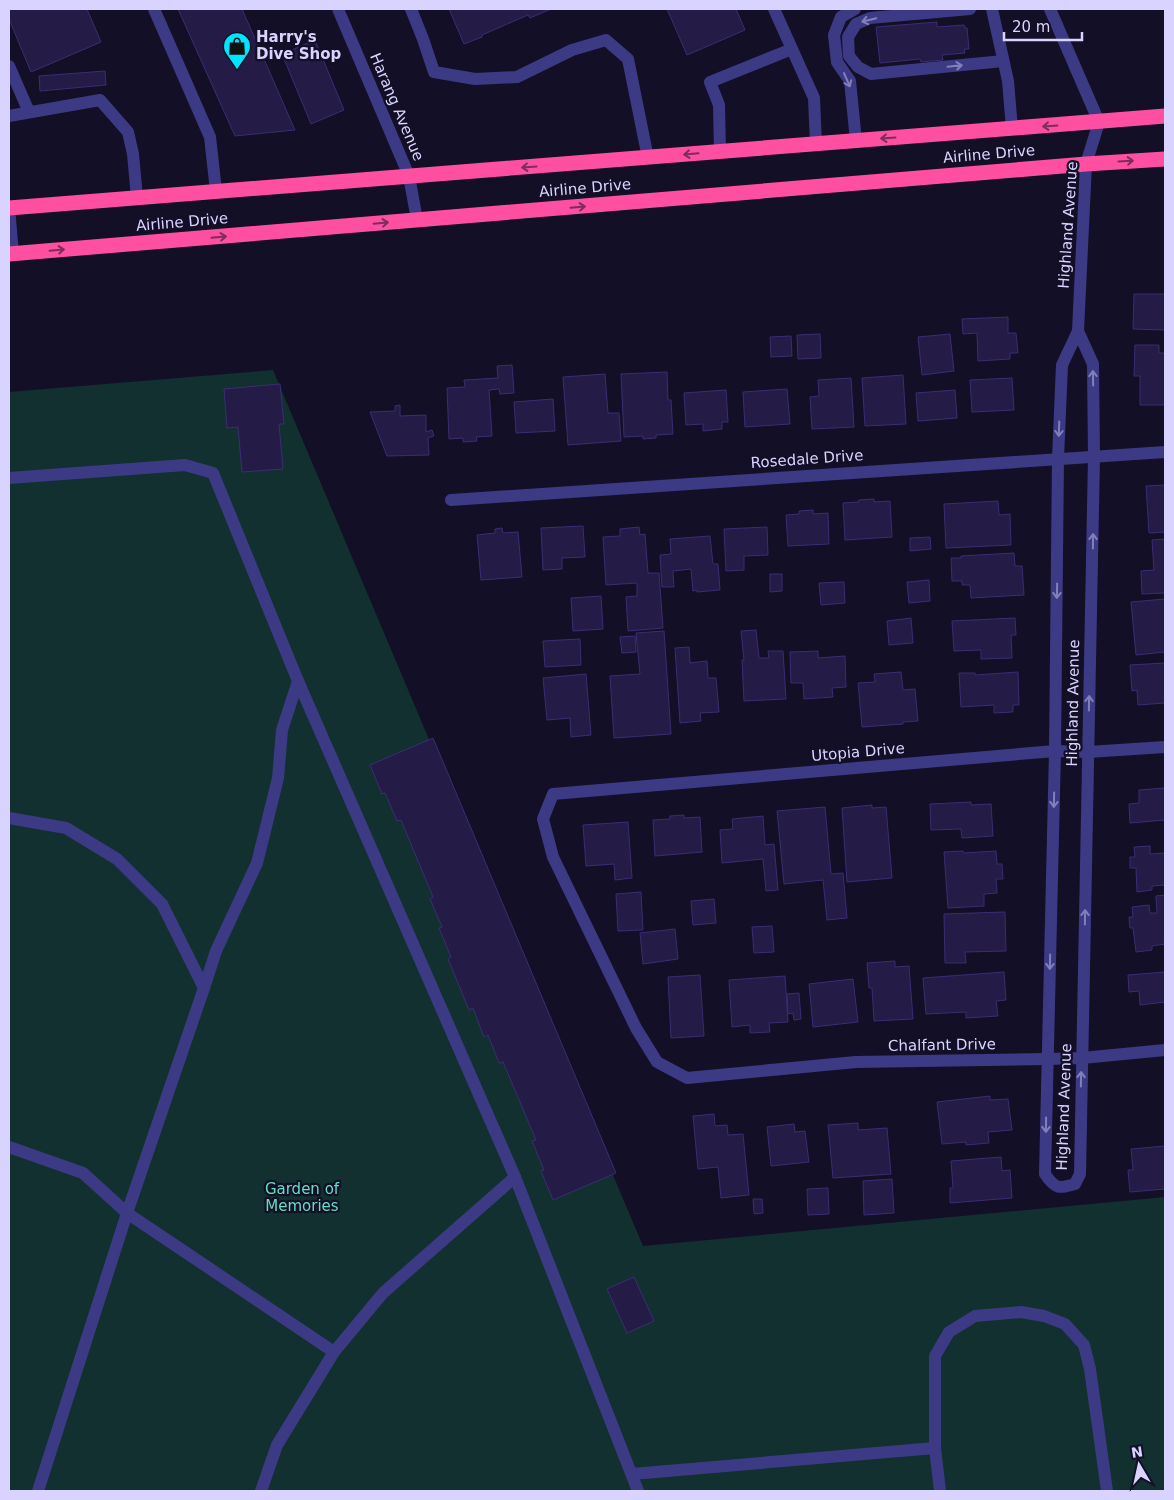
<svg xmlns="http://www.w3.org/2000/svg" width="1174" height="1500" font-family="'DejaVu Sans',sans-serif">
	<rect width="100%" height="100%" fill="#130f26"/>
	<polygon fill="#12302f" points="273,370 643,1246 1165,1197 1165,1491 9,1491 9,392"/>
	<g fill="#241b47" stroke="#3b2d73">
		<polygon points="9,9 87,9 101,42 31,72 9,19"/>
		<polygon points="178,9 242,9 295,130 235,136"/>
		<polygon points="449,9 551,9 530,18 528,15 482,35 482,37 464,44"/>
		<polygon points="667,9 736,9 745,30 687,55"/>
		<polygon points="937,22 937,27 964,25 965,28 967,28 969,49 964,49 965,53 942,55 943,60 921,62 920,59 880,63 876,27"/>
		<polygon points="315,40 344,110 311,124 282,54"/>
		<polygon points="105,71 106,85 40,91 39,76"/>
		<polygon points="1134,294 1165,294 1165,330 1133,329"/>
		<polygon points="1008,317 1008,333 1016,333 1018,353 1010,353 1010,359 978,361 977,333 963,334 962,319"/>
		<polygon points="820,334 821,358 798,359 797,335"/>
		<polygon points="950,334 954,371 922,375 918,337"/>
		<polygon points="791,336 792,356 771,357 770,337"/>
		<polygon points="1135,345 1159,345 1159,353 1165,353 1165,405 1140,405 1140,376 1134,376"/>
		<polygon points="512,365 514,393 500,394 499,389 489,390 492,436 476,437 477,441 463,442 463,438 449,439 447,388 465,387 464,380 498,378 497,366"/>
		<polygon points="667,372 668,400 671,400 673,434 656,435 656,438 643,439 643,436 624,437 621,374"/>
		<polygon points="605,374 608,413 619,413 621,441 568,445 563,377"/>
		<polygon points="903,375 906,424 865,426 862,378"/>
		<polygon points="851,378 854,427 812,429 810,397 819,396 818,380"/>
		<polygon points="1012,378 1014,410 972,412 970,380"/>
		<polygon points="280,384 284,424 279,424 283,469 242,472 238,427 227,428 224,389"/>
		<polygon points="787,389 790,424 745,427 743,392"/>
		<polygon points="726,390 728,422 722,422 722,429 703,431 703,424 686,425 684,393"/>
		<polygon points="955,390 957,418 918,421 916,393"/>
		<polygon points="553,399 555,431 516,433 514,402"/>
		<polygon points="400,405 400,416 426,415 426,432 432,430 434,436 428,438 429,455 387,456 370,412 395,411 395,406"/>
		<polygon points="1165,485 1165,532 1149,533 1146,486"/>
		<polygon points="874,499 874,502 890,501 892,537 845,540 843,503 859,502 859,500"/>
		<polygon points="998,501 999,515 1010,514 1011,545 946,548 944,504"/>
		<polygon points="813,510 813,514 828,513 829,544 788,546 786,515 799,514 799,511"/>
		<polygon points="583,526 585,557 562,558 562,569 543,570 541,528"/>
		<polygon points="639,527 640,535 645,534 648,573 659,573 663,628 628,631 626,597 637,596 637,583 606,585 603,537 620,536 620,529"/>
		<polygon points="767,527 768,555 744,556 744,570 726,571 724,529"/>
		<polygon points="502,528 503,533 518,532 522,577 481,580 477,535 495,533 495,529"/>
		<polygon points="710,536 713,564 718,564 720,590 697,592 697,590 693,591 691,569 673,571 674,587 662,587 660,555 671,554 670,539"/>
		<polygon points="930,537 931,549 910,551 910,538"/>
		<polygon points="1165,539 1165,593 1142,594 1141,571 1154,570 1152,540"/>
		<polygon points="1014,553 1015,566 1022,566 1024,595 971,598 970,585 962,585 962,581 952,581 951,558 961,558 961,556"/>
		<polygon points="770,574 782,574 782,591 770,592"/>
		<polygon points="929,580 930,601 909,603 907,582"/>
		<polygon points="844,582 845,603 821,605 819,583"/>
		<polygon points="601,596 603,629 573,631 571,598"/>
		<polygon points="1165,599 1165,652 1136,655 1131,602"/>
		<polygon points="911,618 913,643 889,645 887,621"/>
		<polygon points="1015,618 1016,635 1011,635 1012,658 981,659 981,650 954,651 952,621"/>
		<polygon points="756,630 759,658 769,658 768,651 783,651 786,699 744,701 742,660 744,660 741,631"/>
		<polygon points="664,631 671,734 614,738 610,676 640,674 636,633"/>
		<polygon points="635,636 636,652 622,653 620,637"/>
		<polygon points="580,639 581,665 545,667 543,641"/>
		<polygon points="689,647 690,663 707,661 708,678 716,678 719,712 700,713 701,721 680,723 675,648"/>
		<polygon points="818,651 818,658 845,656 846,687 832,688 833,697 804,699 803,683 791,683 790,652"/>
		<polygon points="1165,663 1165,703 1138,705 1137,690 1132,691 1130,665"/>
		<polygon points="901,672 903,690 915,689 918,721 903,722 903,724 862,727 858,683 875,682 874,674"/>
		<polygon points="1018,672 1019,705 1013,705 1013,712 994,713 994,705 961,707 959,673 975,673 975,675"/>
		<polygon points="586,674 591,735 571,737 570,718 547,720 543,678"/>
		<polygon points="433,738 616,1173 553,1200 541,1171 544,1170 532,1141 536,1140 503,1062 499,1063 488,1035 484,1037 473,1008 469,1010 448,959 451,957 439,928 442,927 430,899 433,897 401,820 397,821 385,793 382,794 370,765"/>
		<polygon points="1165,788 1165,820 1130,823 1129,804 1139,803 1139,790"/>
		<polygon points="971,802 971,805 991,804 993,836 962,838 961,829 931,830 930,804"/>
		<polygon points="872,805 872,808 886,807 892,878 847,882 842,808"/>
		<polygon points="825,807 831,874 843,873 847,918 827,920 823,880 784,884 777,811"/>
		<polygon points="684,815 684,818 700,817 702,852 655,856 653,820 670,819 670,816"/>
		<polygon points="763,816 765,845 774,844 778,890 766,891 763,859 722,863 720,830 733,829 732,819"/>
		<polygon points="628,822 632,878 615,880 614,864 586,866 583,825"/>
		<polygon points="1150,846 1150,854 1165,853 1165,885 1152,886 1152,890 1137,892 1136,868 1130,868 1130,857 1135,857 1134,847"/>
		<polygon points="963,851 964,853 996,851 997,864 1002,864 1003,879 996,879 997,893 984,894 984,906 948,908 944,852"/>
		<polygon points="641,892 643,930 618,931 616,894"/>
		<polygon points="1165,895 1165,944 1152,946 1152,950 1136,952 1133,928 1130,928 1129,917 1133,917 1132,907 1149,905 1150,913 1157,913 1156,896"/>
		<polygon points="714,899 716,923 693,925 691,901"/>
		<polygon points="1005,912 1006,951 965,952 966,963 945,963 944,914"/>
		<polygon points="772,926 774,952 754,953 752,927"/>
		<polygon points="675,929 678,959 643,964 640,933"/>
		<polygon points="895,961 895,967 909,966 913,1019 874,1021 872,988 869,988 867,963"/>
		<polygon points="1004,972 1006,1000 996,1001 998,1016 966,1018 966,1012 926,1014 923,978"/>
		<polygon points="1165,972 1165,1002 1140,1005 1139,991 1129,992 1128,975"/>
		<polygon points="700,975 704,1036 671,1038 668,977"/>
		<polygon points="785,976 788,1022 769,1023 770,1032 750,1033 750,1025 732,1027 729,980"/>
		<polygon points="853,979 858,1022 813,1027 809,984"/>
		<polygon points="799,993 801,1019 794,1020 793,1013 788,1014 787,994"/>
		<polygon points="990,1096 990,1100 1008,1099 1012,1130 988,1132 989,1143 966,1145 966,1142 942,1144 937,1102"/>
		<polygon points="714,1114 715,1126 727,1125 728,1135 743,1134 749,1195 721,1198 718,1167 698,1169 693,1116"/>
		<polygon points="858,1123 858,1130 887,1128 891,1174 833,1178 828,1125"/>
		<polygon points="794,1124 795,1132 805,1131 809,1162 771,1166 767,1127"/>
		<polygon points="1165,1146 1165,1189 1130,1192 1128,1170 1133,1170 1131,1149"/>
		<polygon points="1001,1157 1002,1171 1010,1170 1012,1198 950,1203 950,1188 953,1188 951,1161"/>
		<polygon points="892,1179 894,1213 864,1215 863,1181"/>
		<polygon points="828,1188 829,1214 808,1215 807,1189"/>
		<polygon points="753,1199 762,1199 763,1213 754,1214"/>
		<polygon points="634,1277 654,1321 627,1333 607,1289"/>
	</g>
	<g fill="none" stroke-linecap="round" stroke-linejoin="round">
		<g stroke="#3d3a85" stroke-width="12">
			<polyline points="154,9 210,137 216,191"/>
			<polyline points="411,9 423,39 434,72 475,79 517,77 572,50 606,40 628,59 648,158"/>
			<polyline points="774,9 814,98 816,144"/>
			<polyline points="855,9 841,17 834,35 837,62 850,81 856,141"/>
			<polyline points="970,9 870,18 856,24 848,37 849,56 858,67 871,74 1003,61"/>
			<polyline points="992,9 1008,81 1012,129"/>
			<polyline points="9,66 29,112"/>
			<polyline points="9,116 100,100 128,132 133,154 137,198"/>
			<polyline points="720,152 719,105 710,82 792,49"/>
			<polyline points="9,478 185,465 213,473 298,681 515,1177 638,1491"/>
			<polyline points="9,818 66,828 117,859 162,904 204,988"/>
			<polyline points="9,1147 83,1173 127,1213 334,1352"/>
			<polyline points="632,1474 935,1448"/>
			<polyline points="38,1491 127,1213 204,988 216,951 257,863 278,778 282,730 298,681"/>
			<polyline points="261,1491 277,1445 334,1352 383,1293 515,1177"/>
			<polyline points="940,1491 935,1448 935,1356 949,1332 975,1316 1021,1312 1044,1316 1065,1324 1084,1345 1090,1369 1107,1491"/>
		</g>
		<g stroke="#3d3a85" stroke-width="12">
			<polyline points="338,9 409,176 417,220"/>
			<path d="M 1050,9 L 1099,122 L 1086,164 L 1078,331 L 1062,365 L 1058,458 L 1055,751 L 1045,1174 C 1055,1189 1059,1189 1075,1184 L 1080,1174 L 1094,457 L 1093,364 L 1078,331"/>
			<polyline points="9,207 13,254"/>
			<polyline points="451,500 1165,452"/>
			<polyline points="1165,747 1088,752 1055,751 553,794 543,819 553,857 636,1028 657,1062 687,1078 856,1062 1047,1059 1082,1058 1165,1050"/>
		</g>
		<g stroke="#ff4fa3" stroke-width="15">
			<polyline points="9,208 1165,116"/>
			<polyline points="9,254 1086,164 1165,159"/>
		</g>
	</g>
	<defs><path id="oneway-shaft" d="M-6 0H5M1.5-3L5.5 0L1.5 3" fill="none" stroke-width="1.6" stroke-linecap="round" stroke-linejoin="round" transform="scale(1.25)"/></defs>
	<g stroke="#837fbc">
		<use href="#oneway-shaft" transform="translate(869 20) rotate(166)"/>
		<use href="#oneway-shaft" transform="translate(955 66) rotate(-6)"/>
		<use href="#oneway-shaft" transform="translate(847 80) rotate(66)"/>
		<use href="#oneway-shaft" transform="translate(1093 378) rotate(-91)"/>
		<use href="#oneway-shaft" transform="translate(1059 429) rotate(92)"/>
		<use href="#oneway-shaft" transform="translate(1093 541) rotate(-89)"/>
		<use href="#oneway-shaft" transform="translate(1057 591) rotate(91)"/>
		<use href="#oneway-shaft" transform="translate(1089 703) rotate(-89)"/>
		<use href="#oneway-shaft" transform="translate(1054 800) rotate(91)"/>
		<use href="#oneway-shaft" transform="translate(1085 917) rotate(-89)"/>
		<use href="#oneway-shaft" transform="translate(1050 962) rotate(91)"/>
		<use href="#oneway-shaft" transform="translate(1081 1079) rotate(-89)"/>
		<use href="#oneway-shaft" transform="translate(1046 1125) rotate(91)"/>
	</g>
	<g stroke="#7d2c5e">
		<use href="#oneway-shaft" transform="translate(1050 126) rotate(176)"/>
		<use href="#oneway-shaft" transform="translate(888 138) rotate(176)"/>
		<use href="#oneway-shaft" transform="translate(691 154) rotate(175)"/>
		<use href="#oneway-shaft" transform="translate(1126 161) rotate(-3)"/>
		<use href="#oneway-shaft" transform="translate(529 167) rotate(176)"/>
		<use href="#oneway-shaft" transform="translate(578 207) rotate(-5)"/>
		<use href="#oneway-shaft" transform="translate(381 223) rotate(-5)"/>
		<use href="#oneway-shaft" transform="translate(219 237) rotate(-5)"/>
		<use href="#oneway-shaft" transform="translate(57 250) rotate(-5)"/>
	</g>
	<defs>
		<g id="shop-pin" transform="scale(1.4375)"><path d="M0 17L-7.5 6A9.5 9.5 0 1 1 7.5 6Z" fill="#00e5ff" stroke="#130f26"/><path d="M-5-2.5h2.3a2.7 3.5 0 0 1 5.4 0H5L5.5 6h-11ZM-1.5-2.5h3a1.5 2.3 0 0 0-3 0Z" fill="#111"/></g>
	</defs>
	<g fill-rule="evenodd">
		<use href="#shop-pin" x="237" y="46"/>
	</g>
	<g text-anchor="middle" stroke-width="4.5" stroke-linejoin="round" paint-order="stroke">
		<g font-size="15" font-weight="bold" fill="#d9d4ff" stroke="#130f26" text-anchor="start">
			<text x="256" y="42">Harry's<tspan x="256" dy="17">Dive Shop</tspan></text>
		</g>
		<g font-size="15" fill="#d9d4ff" stroke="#130f26">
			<text transform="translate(397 107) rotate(67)" y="5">Harang Avenue</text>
			<text transform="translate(989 154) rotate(-5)" y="5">Airline Drive</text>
			<text transform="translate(585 188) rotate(-5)" y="5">Airline Drive</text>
			<text transform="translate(182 222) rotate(-5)" y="5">Airline Drive</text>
			<text transform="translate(1068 225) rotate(-86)" y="5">Highland Avenue</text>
			<text transform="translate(807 459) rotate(-4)" y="5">Rosedale Drive</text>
			<text transform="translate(1073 703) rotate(-89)" y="5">Highland Avenue</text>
			<text transform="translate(858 752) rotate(-5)" y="5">Utopia Drive</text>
			<text transform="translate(942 1045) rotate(-1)" y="5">Chalfant Drive</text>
			<text transform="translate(1064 1107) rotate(-88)" y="5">Highland Avenue</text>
		</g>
		<g font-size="15" fill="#5fe0c0" stroke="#130f26">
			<text x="302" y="1194">Garden of<tspan x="302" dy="17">Memories</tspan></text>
		</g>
	</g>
	<rect width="1174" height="1500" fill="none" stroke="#d9d4ff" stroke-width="20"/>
	<g transform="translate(1139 1465) rotate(351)" stroke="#130f26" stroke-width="4" paint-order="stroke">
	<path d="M0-4L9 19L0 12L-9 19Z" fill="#d9d4ff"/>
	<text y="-8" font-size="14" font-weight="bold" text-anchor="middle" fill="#d9d4ff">N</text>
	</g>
	<path d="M1004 32v8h78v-8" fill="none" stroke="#d9d4ff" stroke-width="2.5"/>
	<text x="1012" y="32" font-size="15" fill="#d9d4ff" stroke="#130f26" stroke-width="4" paint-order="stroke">20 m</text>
</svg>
